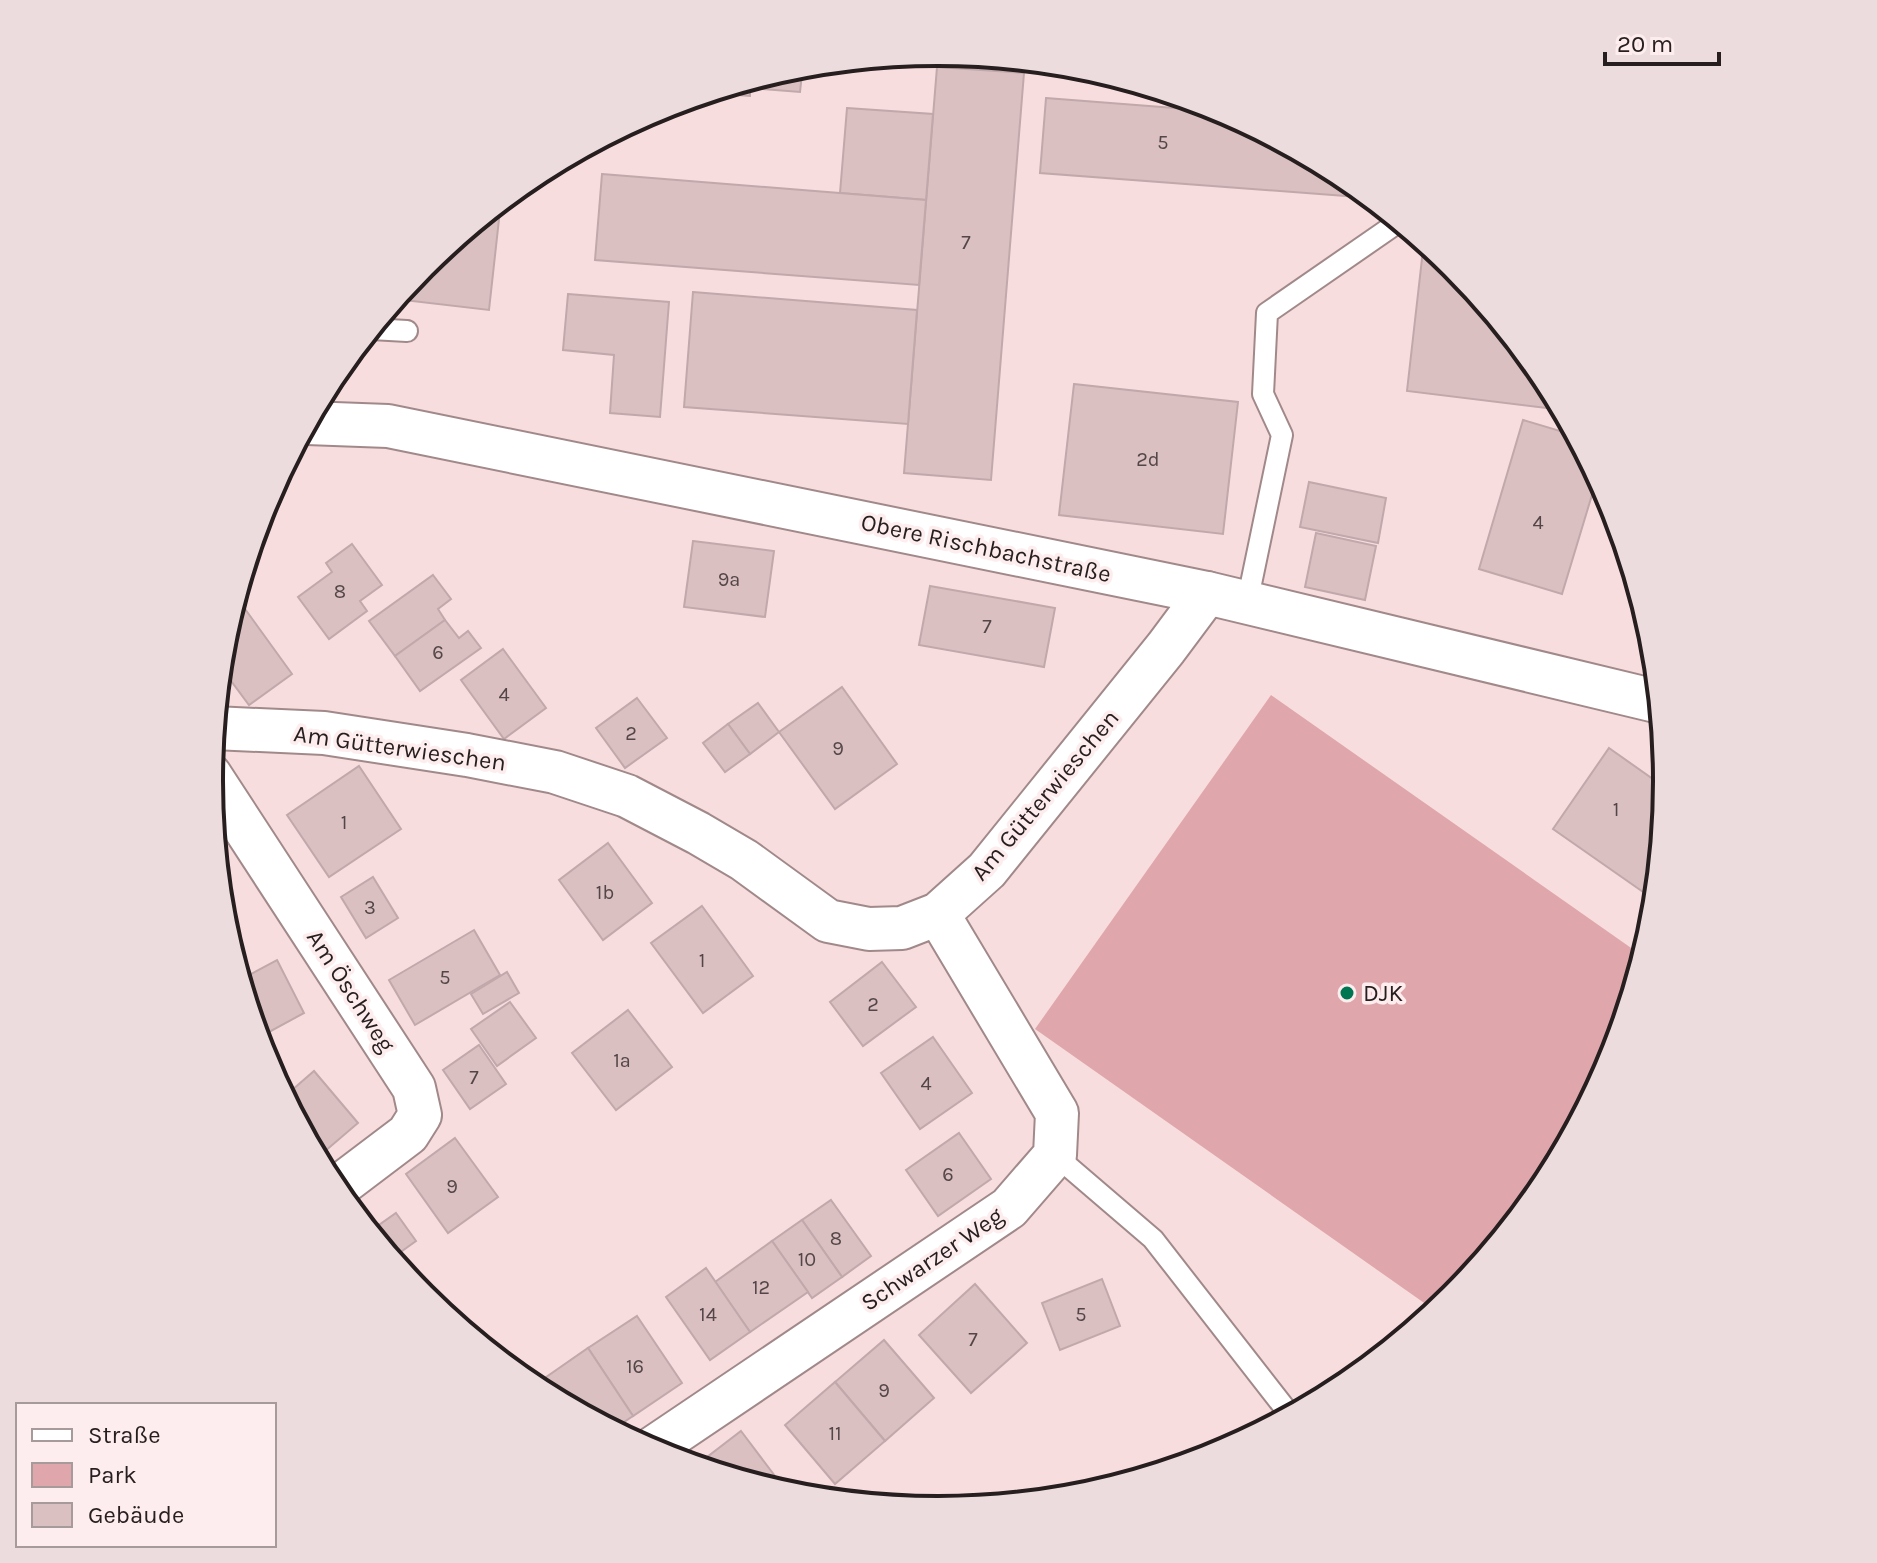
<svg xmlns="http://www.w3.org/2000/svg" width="1877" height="1563" font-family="Karla,sans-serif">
	<rect width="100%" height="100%" fill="#f8dddf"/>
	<polygon fill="#dfa7ab" points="1271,695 1644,957 1612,1061 1545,1187 1454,1298 1437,1312 1035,1029"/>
	<g fill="#dac0c1" stroke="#c1a8aa" stroke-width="2">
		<polygon points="803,65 800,92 750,88 750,96 708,93"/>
		<polygon points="937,67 1024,73 991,480 904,473"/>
		<polygon points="1046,98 1226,112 1344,175 1372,198 1040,173"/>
		<polygon points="847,108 933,114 926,200 840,193"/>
		<polygon points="602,174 926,200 919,285 595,260"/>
		<polygon points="501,201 489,310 395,299 423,265"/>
		<polygon points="1424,241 1455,266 1545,377 1563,410 1407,391"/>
		<polygon points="693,292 917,310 908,424 684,407"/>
		<polygon points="568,294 669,302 660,417 610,413 614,355 563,350"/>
		<polygon points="1074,384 1238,402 1223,534 1059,515"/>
		<polygon points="1523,420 1577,436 1598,475 1562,594 1479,569"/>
		<polygon points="1309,482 1386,498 1378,543 1300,527"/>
		<polygon points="1316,533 1376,546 1365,600 1305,587"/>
		<polygon points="693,541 774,551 765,617 684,607"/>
		<polygon points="352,544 382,585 360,601 367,611 329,639 298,597 332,572 326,563"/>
		<polygon points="433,575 451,599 438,609 445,620 395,656 369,621"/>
		<polygon points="930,586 1055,608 1044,667 919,645"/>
		<polygon points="240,602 292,674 249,705 220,666 223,639 233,607"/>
		<polygon points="445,620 459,638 468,631 481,648 420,691 395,656"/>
		<polygon points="503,649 546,708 504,739 461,680"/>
		<polygon points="842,687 897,764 835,809 779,732"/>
		<polygon points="637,698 667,738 625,768 596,728"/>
		<polygon points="758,703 779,732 750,754 728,724"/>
		<polygon points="728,724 750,754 725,772 703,743"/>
		<polygon points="1609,748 1667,789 1656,901 1553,829"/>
		<polygon points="359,766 401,829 329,877 287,815"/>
		<polygon points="608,843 652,903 603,940 559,880"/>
		<polygon points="373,877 398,918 366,938 341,897"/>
		<polygon points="702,906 753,976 703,1013 651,943"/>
		<polygon points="474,930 500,975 415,1025 389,980"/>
		<polygon points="277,960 304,1013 258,1038 240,980"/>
		<polygon points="882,962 916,1007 863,1046 830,1002"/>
		<polygon points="507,972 519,993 483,1014 471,994"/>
		<polygon points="510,1002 536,1038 497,1066 471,1029"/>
		<polygon points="628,1010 672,1067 616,1110 572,1053"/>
		<polygon points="933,1037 972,1093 920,1129 881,1073"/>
		<polygon points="479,1045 506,1084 470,1109 443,1070"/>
		<polygon points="314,1071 358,1123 317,1158 284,1097"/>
		<polygon points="959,1133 991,1179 938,1216 906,1170"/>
		<polygon points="455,1138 498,1197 448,1233 406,1174"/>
		<polygon points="831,1200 871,1256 842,1277 802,1220"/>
		<polygon points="396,1213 416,1241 391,1259 369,1232"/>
		<polygon points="802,1220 842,1277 812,1298 772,1241"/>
		<polygon points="772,1241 808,1292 750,1332 715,1282"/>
		<polygon points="706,1268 750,1332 710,1360 666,1297"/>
		<polygon points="1102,1279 1120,1326 1060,1350 1042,1303"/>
		<polygon points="975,1284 1027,1343 971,1393 919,1335"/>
		<polygon points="637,1316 682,1383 633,1416 588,1348"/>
		<polygon points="884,1340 934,1398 885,1441 835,1382"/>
		<polygon points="588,1348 633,1416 612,1430 548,1396 539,1382"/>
		<polygon points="835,1382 885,1441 835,1484 785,1425"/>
		<polygon points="741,1431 787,1492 785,1494 701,1468 698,1464"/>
		<polygon points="1139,1468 1145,1477 1101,1491"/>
	</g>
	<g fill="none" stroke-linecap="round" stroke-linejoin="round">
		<g stroke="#a1898a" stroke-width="24">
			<g id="service">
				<polyline points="371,329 407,331"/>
				<polyline points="1247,603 1282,435 1263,394 1267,313 1400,221"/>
				<polyline points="1055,1155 1153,1239 1291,1416"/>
			</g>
		</g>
		<g stroke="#a1898a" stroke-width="46">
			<g id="minor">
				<polyline points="307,423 388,426 1207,593 1660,702"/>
				<polyline points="214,728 324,733 467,755 555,772 627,796 698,833 744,860 828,921 869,929 902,928 938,914 987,870 1166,648 1207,593"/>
				<polyline points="210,775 414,1088 420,1115 408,1134 334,1190"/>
				<polyline points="650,1450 1009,1208 1055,1155 1057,1113 938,914"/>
			</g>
		</g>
		<use href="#service" stroke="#fff" stroke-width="20"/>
		<use href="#minor" stroke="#fff" stroke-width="42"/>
	</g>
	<circle fill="#007551" stroke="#fdedee" stroke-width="3" cx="1347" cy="993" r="8"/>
	<g text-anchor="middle" stroke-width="7" stroke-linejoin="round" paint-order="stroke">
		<g font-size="20" fill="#544648">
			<text x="1163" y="149">5</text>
			<text x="966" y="249">7</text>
			<text x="1148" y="466">2d</text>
			<text x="1538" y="529">4</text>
			<text x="729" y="586">9a</text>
			<text x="340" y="598">8</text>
			<text x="987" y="633">7</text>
			<text x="438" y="659">6</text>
			<text x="504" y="701">4</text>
			<text x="631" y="740">2</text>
			<text x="838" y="755">9</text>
			<text x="1616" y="816">1</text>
			<text x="344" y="829">1</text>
			<text x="605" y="899">1b</text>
			<text x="370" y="914">3</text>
			<text x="702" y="967">1</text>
			<text x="445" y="984">5</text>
			<text x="873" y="1011">2</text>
			<text x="622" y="1067">1a</text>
			<text x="474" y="1084">7</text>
			<text x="926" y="1090">4</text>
			<text x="948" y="1181">6</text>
			<text x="452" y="1193">9</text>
			<text x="836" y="1245">8</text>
			<text x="807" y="1266">10</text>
			<text x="761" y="1294">12</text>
			<text x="708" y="1321">14</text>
			<text x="1081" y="1321">5</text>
			<text x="973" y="1346">7</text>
			<text x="635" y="1373">16</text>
			<text x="884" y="1397">9</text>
			<text x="835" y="1440">11</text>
		</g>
		<g font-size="24" fill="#271e1f" stroke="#fdedee">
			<text transform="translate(986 548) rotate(12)" y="8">Obere Rischbachstraße</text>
			<text transform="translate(400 748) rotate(8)" y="8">Am Gütterwieschen</text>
			<text transform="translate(1045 795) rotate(-50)" y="8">Am Gütterwieschen</text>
			<text transform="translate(351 991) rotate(57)" y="8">Am Öschweg</text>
			<text transform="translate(932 1259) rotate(-34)" y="8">Schwarzer Weg</text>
		</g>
		<g font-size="24" fill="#271e1f" stroke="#fdedee" text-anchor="start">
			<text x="1363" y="1001">DJK</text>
		</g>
	</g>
	<path d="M0 0H1877V1563H0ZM223 781a715 715 0 1 1 1430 0a715 715 0 1 1-1430 0Z" fill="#ecdcdd" fill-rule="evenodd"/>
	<path fill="none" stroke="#271e1f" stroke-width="4" d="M223 781a715 715 0 1 1 1430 0a715 715 0 1 1-1430 0Z"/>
	<rect x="16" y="1403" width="260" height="144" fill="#fdedee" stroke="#a79a9b" stroke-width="2"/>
	<rect x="32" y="1429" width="40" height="12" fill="#ffffff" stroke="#a79a9b" stroke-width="2"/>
	<text x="88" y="1443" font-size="24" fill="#271e1f">Straße</text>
	<rect x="32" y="1463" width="40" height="24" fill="#dfa7ab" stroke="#a79a9b" stroke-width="2"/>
	<text x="88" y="1483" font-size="24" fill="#271e1f">Park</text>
	<rect x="32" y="1503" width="40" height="24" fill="#dac0c1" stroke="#a79a9b" stroke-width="2"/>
	<text x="88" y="1523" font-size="24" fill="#271e1f">Gebäude</text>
	<path d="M1605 52v12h114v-12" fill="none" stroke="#271e1f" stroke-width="4"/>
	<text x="1617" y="52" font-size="24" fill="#271e1f" stroke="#fdedee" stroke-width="6" paint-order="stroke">20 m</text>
</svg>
